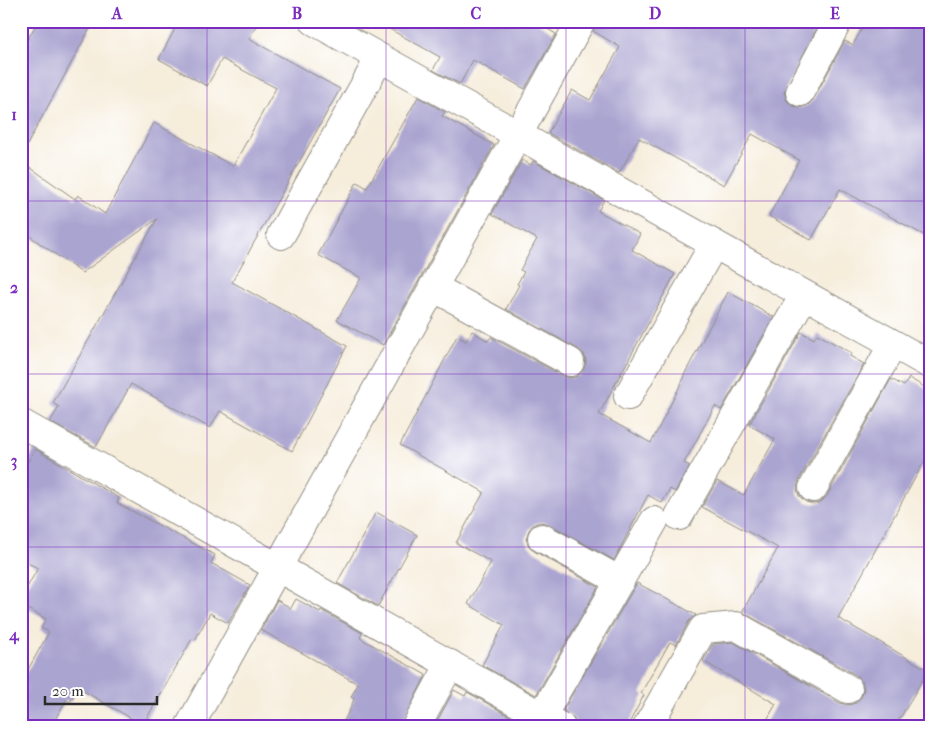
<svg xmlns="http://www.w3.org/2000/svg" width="952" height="748" font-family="'IM FELL French Canon',serif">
	<rect width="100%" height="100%" fill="#fff"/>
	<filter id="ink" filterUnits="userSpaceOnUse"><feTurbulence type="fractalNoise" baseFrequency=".02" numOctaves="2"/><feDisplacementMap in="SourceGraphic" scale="10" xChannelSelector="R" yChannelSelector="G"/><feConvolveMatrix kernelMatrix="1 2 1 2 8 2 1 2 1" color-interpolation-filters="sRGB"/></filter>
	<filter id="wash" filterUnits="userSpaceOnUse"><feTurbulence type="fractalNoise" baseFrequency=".0096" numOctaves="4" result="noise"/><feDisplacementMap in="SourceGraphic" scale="20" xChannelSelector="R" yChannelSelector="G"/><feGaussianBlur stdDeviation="1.12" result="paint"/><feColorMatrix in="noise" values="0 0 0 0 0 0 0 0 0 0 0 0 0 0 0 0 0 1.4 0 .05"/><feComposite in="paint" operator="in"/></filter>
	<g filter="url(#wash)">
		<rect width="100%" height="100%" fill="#f6eddb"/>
		<g id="blocks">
			<g fill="#aaa4d0">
				<polygon points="38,21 94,21 21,156 21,51"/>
				<polygon points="179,21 259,21 249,39 340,89 232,282 347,346 292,451 220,411 210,428 131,384 96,447 50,422 59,407 53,403 157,219 82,273 21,230 21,161 75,199 78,195 105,214 154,123 233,166 276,88 222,59 207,86 159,59"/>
				<polygon points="375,21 534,21 556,34 525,89 473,60 460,84 433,70 440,57"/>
				<polygon points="597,21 809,21 818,26 784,92 787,101 793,106 800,108 808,105 813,100 845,41 853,45 866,21 931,21 931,239 840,189 811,240 769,216 799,160 752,134 724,185 639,138 619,173 548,133 572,90 590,100 620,47 593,31"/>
				<polygon points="418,97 445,112 442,116 494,145 383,345 337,320 361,278 318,255 357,182 367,188"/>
				<polygon points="522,160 531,165 533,161 604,200 598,211 640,234 632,250 675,274 599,414 651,443 684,378 683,377 728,292 774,317 721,410 715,406 684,463 690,466 675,492 670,489 662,503 648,495 614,560 549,524 541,522 534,524 529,530 526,539 529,546 534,551 598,587 536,695 482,665 504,625 468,604 491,562 456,543 484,492 400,445 457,336 466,341 472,331 488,341 491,337 563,376 571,378 578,376 584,369 586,361 584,354 578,349 506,309 519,285 517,284 524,272 520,270 537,239 492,214"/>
				<polygon points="801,332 814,339 817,334 852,353 850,356 864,364 799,480 797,488 799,496 806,502 814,504 821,502 827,496 891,379 904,386 909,378 931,391 931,449 838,618 928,670 895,727 763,727 776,704 703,661 713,644 733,642 840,703 848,705 856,703 862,696 864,689 862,681 856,675 742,612 778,548 702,507 717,481 744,495 775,439 749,425"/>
				<polygon points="35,449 119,498 117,503 215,555 211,563 250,585 228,623 210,613 195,640 192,639 143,725 78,688 70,702 66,700 51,727 21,727 21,682 49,632 41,628 46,619 21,605 21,598 38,568 21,560 21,474"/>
				<polygon points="376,512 417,535 378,606 337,583"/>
				<polygon points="637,583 696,615 689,621 676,645 670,642 641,693 644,695 627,727 577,727 574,719 563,710"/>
				<polygon points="296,599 320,612 321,610 362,633 360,638 426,675 400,727 341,727 351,707 354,699 351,697 358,684 261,630 277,600 291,608"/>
				<polygon points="454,690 465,696 467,692 529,727 434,727"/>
			</g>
		</g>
	</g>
	<g filter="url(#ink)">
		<use href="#blocks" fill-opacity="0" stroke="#908c83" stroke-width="1"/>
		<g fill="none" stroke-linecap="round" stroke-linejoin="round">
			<g stroke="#908c83" stroke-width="30">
				<g id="minor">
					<polyline points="314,21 931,365"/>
					<polyline points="800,92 838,21"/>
					<polyline points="281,235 379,59"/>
					<polyline points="433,287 570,362"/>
					<polyline points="628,396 714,244"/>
					<polyline points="21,423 561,727"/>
					<polyline points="813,488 893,344"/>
					<polyline points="679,516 804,295"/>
					<polyline points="542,538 620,581"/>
					<polyline points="542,716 654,521"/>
					<polyline points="189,727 581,21"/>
					<polyline points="416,727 450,664"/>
					<polyline points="647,727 703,629 736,626 848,689"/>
				</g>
			</g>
			<use href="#minor" stroke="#fff" stroke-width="28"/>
		</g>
	</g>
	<path fill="none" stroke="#7b2cbf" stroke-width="1" stroke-opacity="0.55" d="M 207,21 L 207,727M 386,21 L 386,727M 566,21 L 566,727M 745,21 L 745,727M 21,201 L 931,201M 21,374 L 931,374M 21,547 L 931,547"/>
	<rect width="952" height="748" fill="none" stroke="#fff" stroke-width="55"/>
	<path d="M45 696v8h112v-8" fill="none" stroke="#2b2b2b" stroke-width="2.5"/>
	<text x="52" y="696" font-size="15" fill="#2b2b2b" stroke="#ffffff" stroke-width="4" paint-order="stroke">20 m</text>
	<rect x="28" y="28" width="896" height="692" fill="none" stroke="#7b2cbf" stroke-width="2"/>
	<g font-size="16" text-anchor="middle" font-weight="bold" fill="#7b2cbf">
		<text x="117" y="19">A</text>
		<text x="297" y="19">B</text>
		<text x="476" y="19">C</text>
		<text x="655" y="19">D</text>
		<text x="835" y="19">E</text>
		<text x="14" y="120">1</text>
		<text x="14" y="293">2</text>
		<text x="14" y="466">3</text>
		<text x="14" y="640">4</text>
	</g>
</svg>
